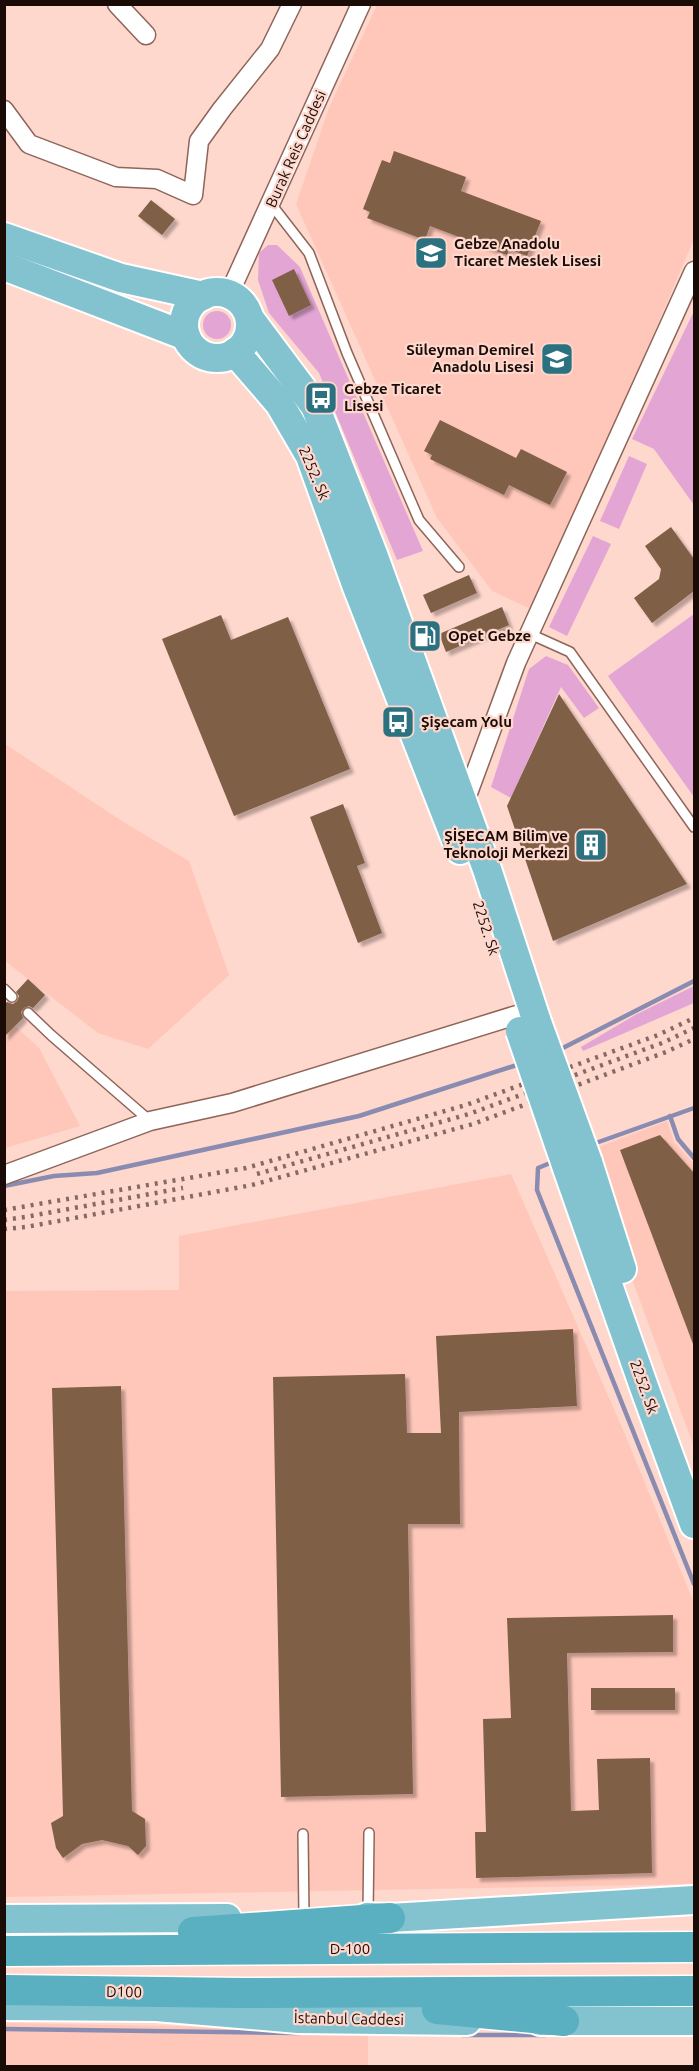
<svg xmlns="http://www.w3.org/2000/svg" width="699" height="2071" font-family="Ubuntu,sans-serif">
	<defs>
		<filter id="shadow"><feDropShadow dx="4" dy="4" stdDeviation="1.5" flood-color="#0004"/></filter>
	</defs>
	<rect width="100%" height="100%" fill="#fed7cd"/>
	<g fill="#ffc7b9">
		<polygon points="377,5 694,5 694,239 535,611 492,591 437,518 296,204 329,108"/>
		<polygon points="5,744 125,823 189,861 229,975 148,1049 98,1033 5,961"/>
		<polygon points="4,1016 39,1048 80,1126 5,1148"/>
		<polygon points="667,1121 674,1142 694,1164 694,1447 585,1152"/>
		<polygon points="511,1174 624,1432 694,1603 694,1884 5,1897 5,1291 179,1290 179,1236"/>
		<polygon points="5,2023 368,2030 368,2066 5,2066"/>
	</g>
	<g fill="#e3a6d4">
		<polygon points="268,245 277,245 300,267 423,551 397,560 319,373 269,313 258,280 259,253"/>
		<polygon points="694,311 694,505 654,449 632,439"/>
		<circle cx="217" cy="325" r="14"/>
		<polygon points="629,456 647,464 619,529 600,521"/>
		<polygon points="593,536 611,544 567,636 549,627"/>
		<polygon points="694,614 694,797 608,676"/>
		<polygon points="546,656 568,665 599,708 584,718 561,687 511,798 491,787 529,669"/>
		<polygon points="694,986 694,1003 583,1051 581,1047 635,1015"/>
	</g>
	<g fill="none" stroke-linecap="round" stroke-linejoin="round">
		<g stroke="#898cb0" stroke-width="4.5">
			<polyline points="557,1051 694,981"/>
			<polyline points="670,1116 678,1139 694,1158"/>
			<polyline points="593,1144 694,1108"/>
			<polyline points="555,1161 538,1168 537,1190 694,1584"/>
			<polyline points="4,1186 54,1176 97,1173 359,1116 520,1064"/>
			<polyline points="4,2029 299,2033"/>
			<polyline points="463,2035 545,2035"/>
		</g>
	</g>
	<g fill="#805e46" filter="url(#shadow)">
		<polygon points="394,151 466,177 461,191 541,221 527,256 509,249 507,255 430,226 425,240 367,218 370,212 363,209 382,160 390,163"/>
		<polygon points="151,200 175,219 162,235 138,216"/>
		<polygon points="294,269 311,305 289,316 272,280"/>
		<polygon points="440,420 516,458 521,449 567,472 550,505 509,485 504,495 430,459 432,455 424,451"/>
		<polygon points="671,527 694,559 694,591 652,623 634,598 659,579 661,569 645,546"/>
		<polygon points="469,575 477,593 431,613 423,595"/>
		<polygon points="502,607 509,625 446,652 439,634"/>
		<polygon points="221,615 231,640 288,617 350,769 234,816 162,639"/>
		<polygon points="559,694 687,884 553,941 507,806"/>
		<polygon points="343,804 365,863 357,866 382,933 358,943 310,817"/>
		<polygon points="28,979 45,995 33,1008 29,1006 24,1008 21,1012 23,1018 4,1037 4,1004 7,1002 13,1004 17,1001 19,996 16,992"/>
		<polygon points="660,1135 694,1173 693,1344 620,1150"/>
		<polygon points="573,1329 577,1406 459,1412 460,1524 408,1524 413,1794 281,1797 273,1377 405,1374 407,1433 441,1433 436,1336"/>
		<polygon points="121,1386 132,1811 145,1819 146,1846 138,1855 128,1846 102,1840 82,1844 63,1858 56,1848 51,1823 63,1816 52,1388"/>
		<polygon points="673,1615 673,1652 567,1653 571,1811 599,1810 597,1759 650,1758 652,1873 476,1878 475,1832 486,1832 483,1719 511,1718 507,1618"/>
		<rect x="591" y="1688" width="84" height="22"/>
	</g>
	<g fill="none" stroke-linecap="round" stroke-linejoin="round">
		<g stroke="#8f655a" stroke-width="12">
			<g id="service">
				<polyline points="271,204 309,253 347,353 419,520 459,567"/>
				<polyline points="530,634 570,652 694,827"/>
				<polyline points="4,989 12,997"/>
				<polyline points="28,1013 51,1035 150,1121"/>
				<polyline points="303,1834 304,1917"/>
				<polyline points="368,1914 369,1833"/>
			</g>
		</g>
		<g stroke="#8f655a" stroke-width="21">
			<g id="minor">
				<polyline points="117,4 146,35"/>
				<polyline points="4,110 29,144 116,177 157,179 193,195 199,141 222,109 270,49 292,4"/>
				<polyline points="229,294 361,4"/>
				<polyline points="464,804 516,663 694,271"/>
				<polyline points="4,1175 150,1121 232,1103 533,1010"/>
			</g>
		</g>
		<g stroke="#fff" stroke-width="32">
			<g id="primary">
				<polyline points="4,237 121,278 203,296"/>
				<polyline points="4,266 186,336"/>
				<circle cx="217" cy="325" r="33"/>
				<polyline points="250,319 315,406 373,554 488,872 537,1022"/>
				<polyline points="235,352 279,403 310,456 357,587 460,850"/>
				<polyline points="588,1162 622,1269"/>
				<polyline points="567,1168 644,1387 694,1524"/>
				<polyline points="367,1917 390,1918 694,1900"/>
				<polyline points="4,1919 227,1918"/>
				<polyline points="4,2006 156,2007 298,2019 467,2021"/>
				<polyline points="540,2021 694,2021"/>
			</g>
		</g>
		<g stroke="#fff" stroke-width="33">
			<g id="trunk">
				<polyline points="193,1932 390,1918"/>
				<polyline points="4,1951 694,1947"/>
				<polyline points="4,1990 243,1993 694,1991"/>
				<polyline points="437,2009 564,2021"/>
			</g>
		</g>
		<use href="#service" stroke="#fff" stroke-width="9"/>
		<use href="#minor" stroke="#fff" stroke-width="18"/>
		<use href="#primary" stroke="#83c3d0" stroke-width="28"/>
		<use href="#trunk" stroke="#5aafc0" stroke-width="30"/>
		<g stroke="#856a64" stroke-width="4.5" stroke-dasharray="3 6" stroke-linecap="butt">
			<polyline points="257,1174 469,1114 662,1043 694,1028"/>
			<polyline points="4,1210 246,1168 466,1105 658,1035 694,1018"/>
			<polyline points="4,1220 25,1217 183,1188"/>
			<polyline points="4,1229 26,1227 252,1185 473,1124 666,1052 694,1039"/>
		</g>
		<g stroke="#fff" stroke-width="32" stroke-linecap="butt">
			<g id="primary-bridge">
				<polyline points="537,1022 588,1162"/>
				<polyline points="520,1031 567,1168"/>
			</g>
		</g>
		<use href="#primary-bridge" stroke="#83c3d0" stroke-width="28"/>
	</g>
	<defs>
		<g id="school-square" transform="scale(1.725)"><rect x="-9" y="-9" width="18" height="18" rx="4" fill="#2c7180" stroke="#fed7cd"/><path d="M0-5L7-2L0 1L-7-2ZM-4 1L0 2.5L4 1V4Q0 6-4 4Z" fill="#fff"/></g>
		<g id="bus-square" transform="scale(1.725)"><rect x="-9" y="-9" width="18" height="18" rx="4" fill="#2c7180" stroke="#fed7cd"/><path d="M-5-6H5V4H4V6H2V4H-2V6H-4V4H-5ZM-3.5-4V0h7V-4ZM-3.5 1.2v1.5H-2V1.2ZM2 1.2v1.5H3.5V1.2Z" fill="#fff"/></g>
		<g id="fuel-square" transform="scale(1.725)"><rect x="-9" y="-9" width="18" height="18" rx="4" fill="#2c7180" stroke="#fed7cd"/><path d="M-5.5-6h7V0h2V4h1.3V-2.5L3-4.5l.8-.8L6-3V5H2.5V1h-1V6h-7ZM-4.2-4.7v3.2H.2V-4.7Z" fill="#fff"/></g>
		<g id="building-square" transform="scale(1.725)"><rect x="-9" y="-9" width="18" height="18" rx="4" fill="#2c7180" stroke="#fed7cd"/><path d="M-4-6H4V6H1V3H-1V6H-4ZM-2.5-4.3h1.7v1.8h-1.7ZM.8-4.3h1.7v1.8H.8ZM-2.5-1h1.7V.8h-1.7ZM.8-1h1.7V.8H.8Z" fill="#fff"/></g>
	</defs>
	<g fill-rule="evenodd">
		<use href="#school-square" x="431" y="253"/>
		<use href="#school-square" x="557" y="359"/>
		<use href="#bus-square" x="321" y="398"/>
		<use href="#fuel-square" x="425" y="636"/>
		<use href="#bus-square" x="398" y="722"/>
		<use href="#building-square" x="591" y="845"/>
	</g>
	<g text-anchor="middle" stroke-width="4.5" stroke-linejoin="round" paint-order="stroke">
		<g font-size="15" fill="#1a0b07" stroke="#fed7cd">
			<text transform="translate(296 149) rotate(-66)" y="5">Burak Reis Caddesi</text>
			<text transform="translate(314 473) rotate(67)" y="5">2252. Sk</text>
			<text transform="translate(486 928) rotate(72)" y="5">2252. Sk</text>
			<text transform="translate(644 1387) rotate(70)" y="5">2252. Sk</text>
			<text x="350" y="1954">D-100</text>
			<text transform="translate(124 1992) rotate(1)" y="5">D100</text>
			<text transform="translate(349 2019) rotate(1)" y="5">İstanbul Caddesi</text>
		</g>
		<g font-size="15" font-weight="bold" fill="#1a0b07" stroke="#fed7cd" text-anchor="start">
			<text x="454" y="249">Gebze Anadolu<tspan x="454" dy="17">Ticaret Meslek Lisesi</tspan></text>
			<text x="534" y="355" text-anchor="end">Süleyman Demirel<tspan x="534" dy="17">Anadolu Lisesi</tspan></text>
			<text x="344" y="394">Gebze Ticaret<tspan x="344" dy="17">Lisesi</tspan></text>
			<text x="448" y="641">Opet Gebze</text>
			<text x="421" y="727">Şişecam Yolu</text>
			<text x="568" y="841" text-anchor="end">ŞİŞECAM Bilim ve<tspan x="568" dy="17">Teknoloji Merkezi</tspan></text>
		</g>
	</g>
	<rect width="699" height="2071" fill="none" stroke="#1a0b07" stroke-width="12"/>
</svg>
